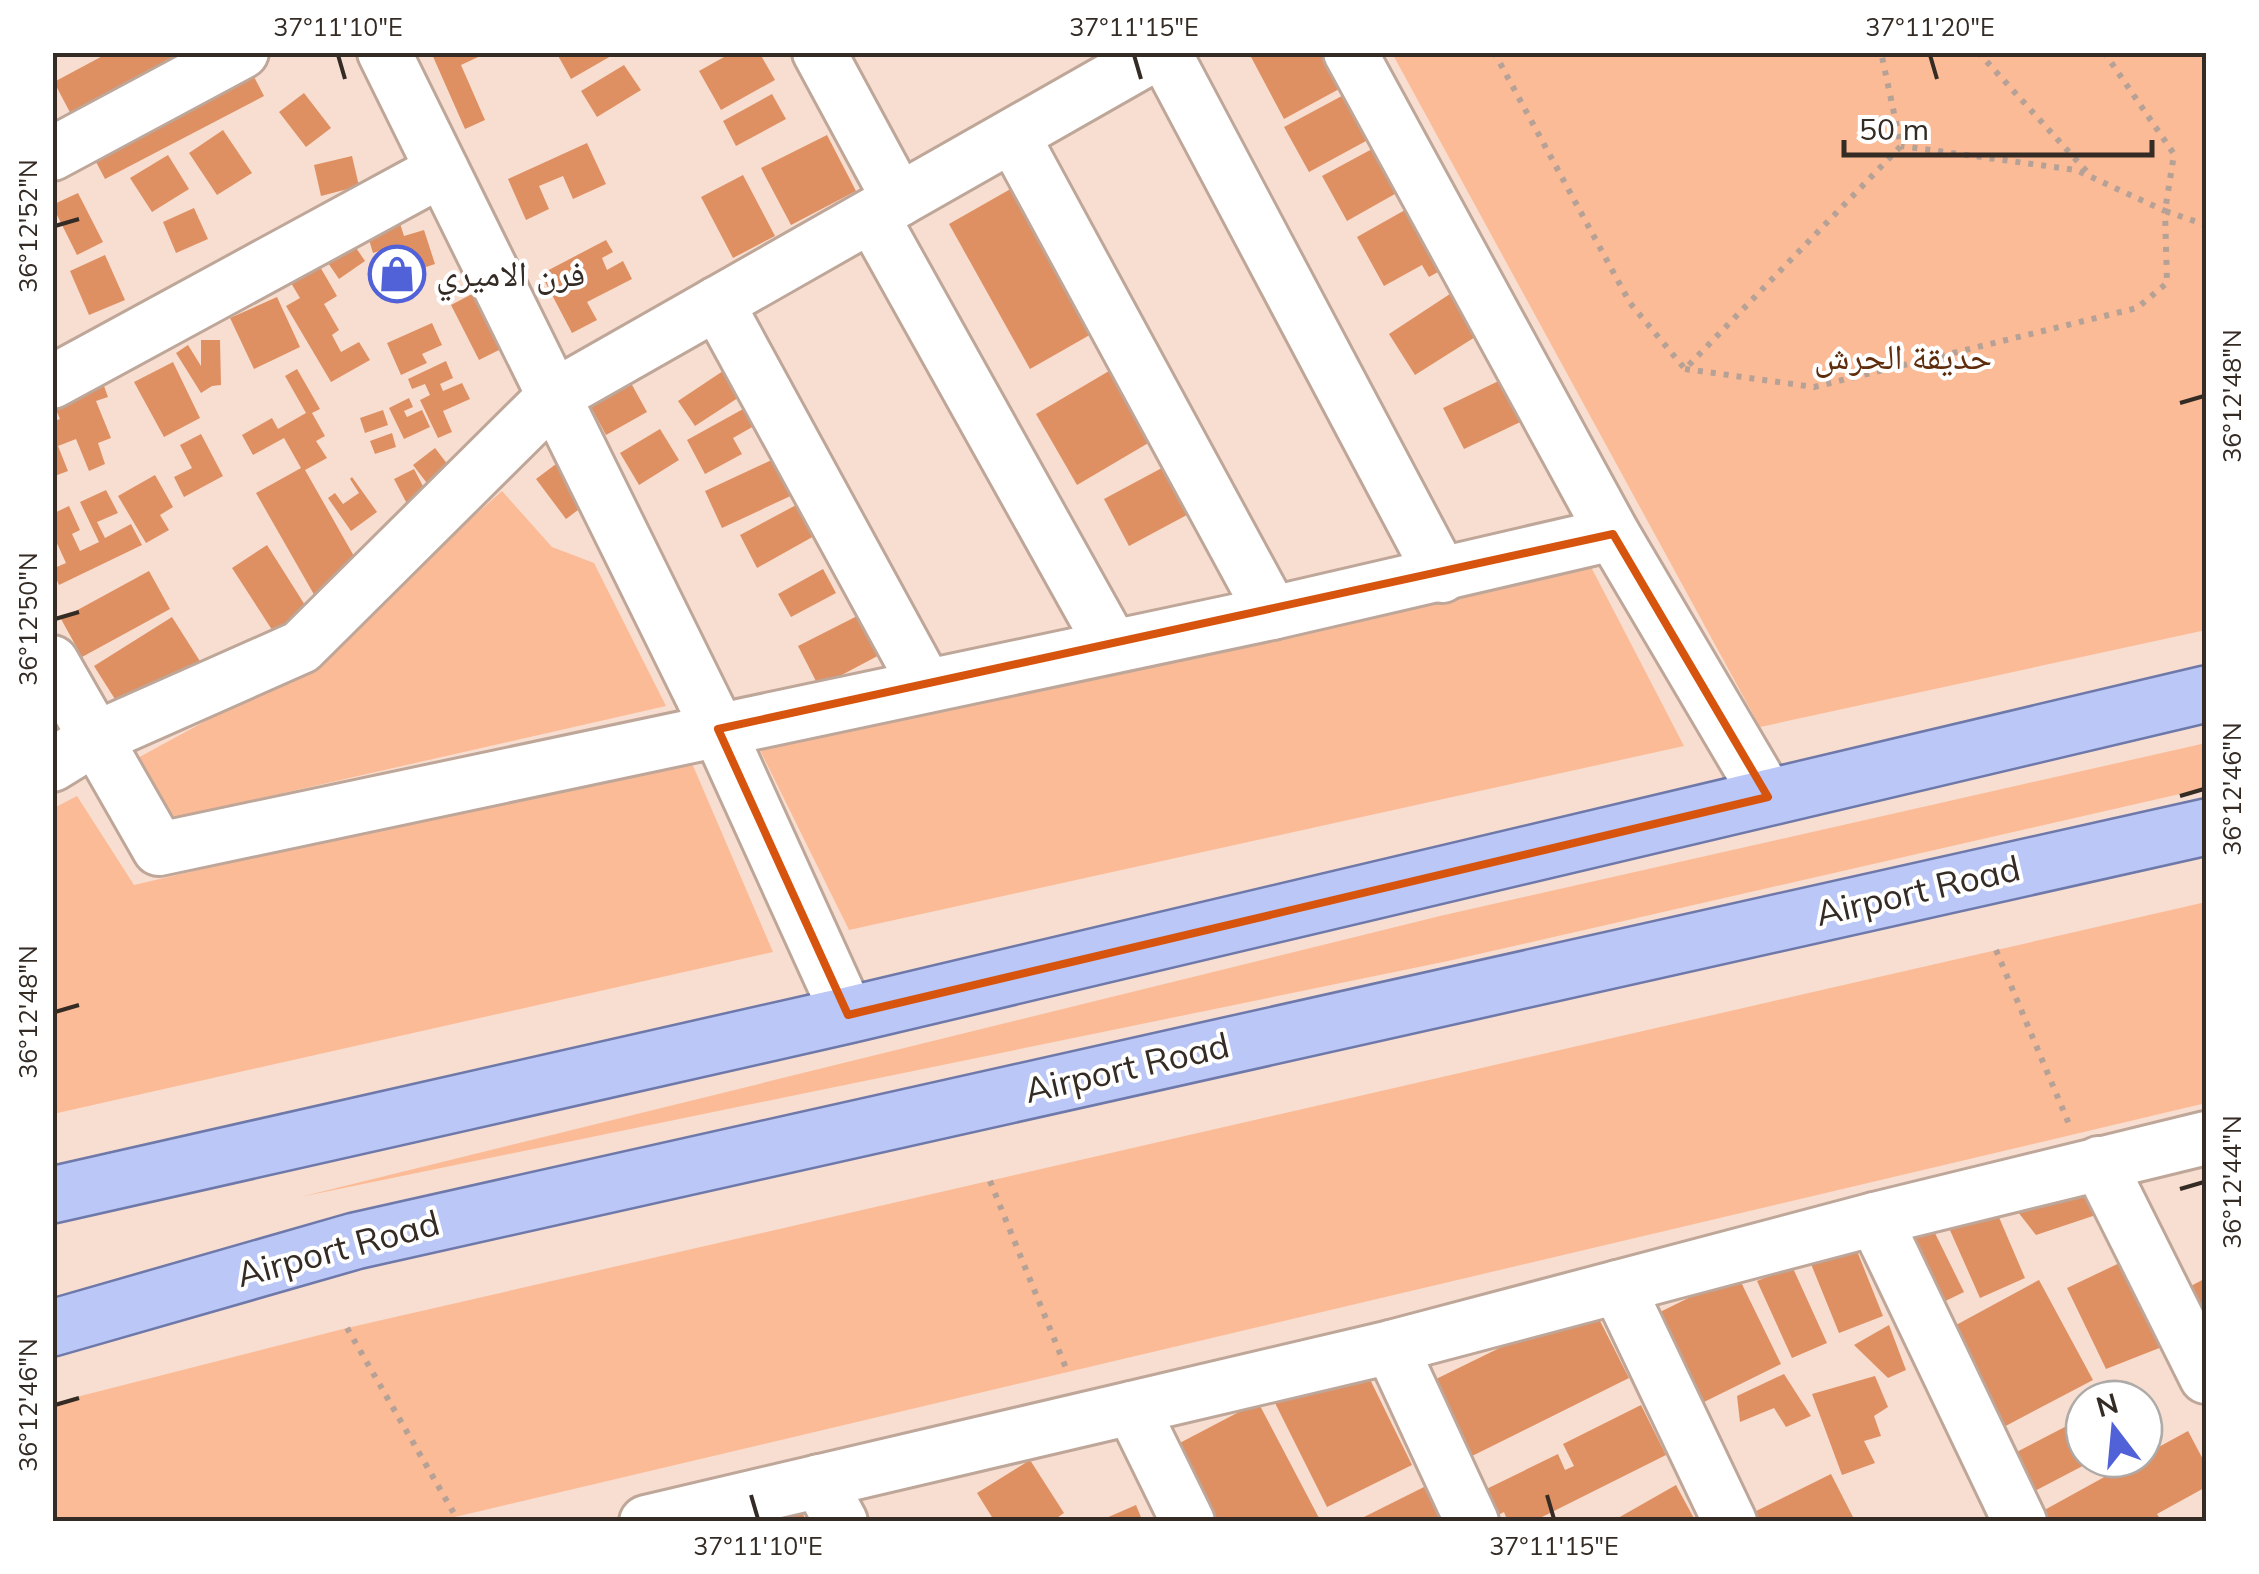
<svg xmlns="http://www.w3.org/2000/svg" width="2259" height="1574" font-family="Mulish,'Noto Naskh Arabic',sans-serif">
	<rect width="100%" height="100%" fill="#f7ded0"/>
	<g fill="#fcbb97">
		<polygon points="1392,53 2206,53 2206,630 1760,727"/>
		<polygon points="502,491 552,547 594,563 666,706 169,819 134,760 303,668"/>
		<polygon points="1589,563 1684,746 849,930 752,734"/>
		<polygon points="2206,743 2206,788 1448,961 300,1197 1440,916"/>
		<polygon points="688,754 773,952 53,1114 52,809 77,796 134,885"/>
		<polygon points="2206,902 2206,1103 438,1521 53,1521 53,1403 347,1328"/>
	</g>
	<g fill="#df9063">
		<polygon points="110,52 241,52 264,96 105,179 54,82"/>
		<polygon points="431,52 489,52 461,65 485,120 465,129"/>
		<polygon points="556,52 618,52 571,79"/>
		<polygon points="733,52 759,52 775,80 721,110 699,71"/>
		<polygon points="1260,52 1337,52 1352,82 1284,119 1251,57"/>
		<polygon points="624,65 641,90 597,117 581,91"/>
		<polygon points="1353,90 1377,135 1309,172 1284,127"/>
		<polygon points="304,93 331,128 306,147 279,112"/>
		<polygon points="772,94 786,119 736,146 723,121"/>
		<polygon points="223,130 252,173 217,195 189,153"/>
		<polygon points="827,135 856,191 791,225 761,168"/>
		<polygon points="1385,142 1409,186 1347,221 1322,176"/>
		<polygon points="587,143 606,184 573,199 563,176 539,186 549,209 526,220 508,179"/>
		<polygon points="168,155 189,189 152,212 130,178"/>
		<polygon points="352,156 359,186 321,196 314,165"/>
		<polygon points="743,175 775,236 733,258 701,197"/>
		<polygon points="1021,183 1102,328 1030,369 949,224"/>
		<polygon points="78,193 103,242 77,255 52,205"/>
		<polygon points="1421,201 1456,262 1429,277 1422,265 1384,286 1357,237"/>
		<polygon points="194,208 208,239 176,253 163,222"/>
		<polygon points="397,214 404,236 424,230 435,264 399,276 395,263 403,261 398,245 373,253 367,233"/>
		<polygon points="350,239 365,261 339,279 324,257"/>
		<polygon points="606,240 613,252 602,258 607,270 623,261 632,279 587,302 597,320 572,333 541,274"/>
		<polygon points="105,255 125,300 89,315 70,271"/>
		<polygon points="319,265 337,296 324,304 339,330 332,335 341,352 359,342 370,360 331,382 286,306 300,298 291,283"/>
		<polygon points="1456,290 1483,332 1415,375 1389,334"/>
		<polygon points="474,293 501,349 479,360 451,305"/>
		<polygon points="277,297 300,347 254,369 230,318"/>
		<polygon points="432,323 442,345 422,354 427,363 401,375 387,343"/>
		<polygon points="201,340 220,340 221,385 212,386 201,393 176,353 188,345 201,366"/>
		<polygon points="446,361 453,378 440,384 443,391 462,383 470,399 443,411 452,432 438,438 420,400 430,395 425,384 412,389 408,379"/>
		<polygon points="1126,361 1167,432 1077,485 1036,414"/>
		<polygon points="173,362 200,418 164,437 134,382"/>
		<polygon points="729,367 747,392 695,426 678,401"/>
		<polygon points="297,369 320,409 312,413 325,436 316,441 327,458 305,470 371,586 324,612 256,493 301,468 284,438 253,455 242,435 272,418 278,429 306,413 285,376"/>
		<polygon points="1515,373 1535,415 1464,449 1443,408"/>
		<polygon points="626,374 647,412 606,435 585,396"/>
		<polygon points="90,380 93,390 104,386 108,397 96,401 111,438 98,443 105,464 89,471 76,439 58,446 68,471 52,477 52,422 60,419 52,400"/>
		<polygon points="409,398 413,407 404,411 407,417 422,410 430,427 404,439 389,408"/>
		<polygon points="745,408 754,426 733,438 742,454 705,474 687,440"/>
		<polygon points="383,410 388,425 365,433 360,418"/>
		<polygon points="660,429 679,460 639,485 620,453"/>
		<polygon points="392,433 396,447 375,454 370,441"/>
		<polygon points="201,434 223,476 184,497 174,477 192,468 180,445"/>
		<polygon points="435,448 472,496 450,513 413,465"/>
		<polygon points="568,455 598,495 566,519 536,479"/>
		<polygon points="780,456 797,493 722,528 705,491"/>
		<polygon points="1173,462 1198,509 1129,546 1104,499"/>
		<polygon points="414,469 445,528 425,538 394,479"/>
		<polygon points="155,475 173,507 160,515 169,530 146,543 118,496"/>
		<polygon points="352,477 377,512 351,531 328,498 335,493 343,504 359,493 350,479"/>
		<polygon points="106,490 118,513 97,522 105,538 131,524 142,545 59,585 52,569 66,563 55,539 52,540 52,514 69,506 80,530 72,534 80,551 99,542 80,502"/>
		<polygon points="798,504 816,535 757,568 740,535"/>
		<polygon points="267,545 310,613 276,636 232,568"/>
		<polygon points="823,569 836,593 791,617 778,594"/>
		<polygon points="149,571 170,609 82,657 61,619"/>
		<polygon points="867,611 887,651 819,687 798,646"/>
		<polygon points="172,617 203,666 125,715 94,666"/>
		<polygon points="2088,1189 2096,1215 2036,1235 2018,1212"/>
		<polygon points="1995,1208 2025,1278 1980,1298 1949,1228"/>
		<polygon points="1929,1221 1964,1292 1933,1307 1899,1236"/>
		<polygon points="1855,1246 1883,1316 1839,1333 1811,1264"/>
		<polygon points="2130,1258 2172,1343 2106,1369 2067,1288"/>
		<polygon points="1792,1266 1827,1343 1792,1358 1757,1281"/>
		<polygon points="1737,1274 1781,1364 1702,1403 1658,1313"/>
		<polygon points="2206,1278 2206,1329 2187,1288"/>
		<polygon points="2039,1280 2093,1380 1998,1430 1945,1331"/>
		<polygon points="1591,1303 1629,1378 1470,1457 1432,1381"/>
		<polygon points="1889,1325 1906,1370 1888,1378 1854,1345"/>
		<polygon points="1361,1361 1412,1465 1327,1507 1275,1403"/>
		<polygon points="1784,1374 1811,1416 1786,1427 1774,1408 1740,1422 1737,1396"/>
		<polygon points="1875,1376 1888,1407 1874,1416 1881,1436 1864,1441 1875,1463 1842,1475 1812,1394"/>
		<polygon points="1258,1402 1319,1518 1313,1522 1213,1522 1174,1446"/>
		<polygon points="1641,1405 1666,1455 1532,1522 1508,1522 1504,1512 1484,1522 1470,1497 1558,1454 1565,1470 1574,1466 1563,1444"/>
		<polygon points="2084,1417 2084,1459 2096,1459 2029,1494 2009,1456"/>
		<polygon points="2188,1431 2206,1465 2206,1487 2157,1514 2162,1522 2044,1522 2039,1513 2137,1459 2144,1459 2144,1455"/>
		<polygon points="1030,1460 1064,1513 1051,1522 995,1522 977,1493"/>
		<polygon points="1831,1474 1854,1519 1751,1522 1748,1515"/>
		<polygon points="1676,1485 1696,1522 1611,1522"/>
		<polygon points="1424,1487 1442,1522 1354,1522"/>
		<polygon points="1136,1505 1143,1522 1097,1522"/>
		<polygon points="799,1507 807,1522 732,1522"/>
	</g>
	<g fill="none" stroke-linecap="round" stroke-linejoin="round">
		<g stroke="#bea699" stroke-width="58">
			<g id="minor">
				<polyline points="384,52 718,729 848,1015"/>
				<polyline points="819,52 899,200"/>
				<polyline points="1164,52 1442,576"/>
				<polyline points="1350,52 1613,534 1768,797"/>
				<polyline points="1013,136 1272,613"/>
				<polyline points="52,154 242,52"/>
				<polyline points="872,216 1112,646"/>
				<polyline points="717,303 926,686"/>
				<polyline points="52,382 442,170"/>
				<polyline points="52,662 159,849 1272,613 1613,534"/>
				<polyline points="52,765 96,738 301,647 554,396 1159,52"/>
				<polyline points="2099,1163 2206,1377"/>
				<polyline points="1875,1219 2020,1522"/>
				<polyline points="1618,1287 1730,1522"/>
				<polyline points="1391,1347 1472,1522"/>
				<polyline points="1132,1408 1188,1522"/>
				<polyline points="819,1481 841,1522"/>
				<polyline points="646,1522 1391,1347 1875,1219 2206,1138"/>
			</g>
		</g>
		<g stroke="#6e78a9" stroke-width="60">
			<g id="major">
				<polyline points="52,1195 848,1015 2206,694"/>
				<polyline points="52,1328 355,1241 2206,827"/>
			</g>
		</g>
		<g stroke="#b5a196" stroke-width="6" stroke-dasharray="5 8" stroke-linecap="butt">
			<polyline points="1494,52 1630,303 1685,369 1901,146 1881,52"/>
			<polyline points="1978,52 2089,174"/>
			<polyline points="2104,52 2174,154 2165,211 2206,225"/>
			<polyline points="1685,369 1814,387 2137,308 2167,283 2165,211 2076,170 1901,146"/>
			<polyline points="1996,950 2069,1124"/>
			<polyline points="990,1181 1068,1373"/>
			<polyline points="347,1328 459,1522"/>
		</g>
		<use href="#minor" stroke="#fff" stroke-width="52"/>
		<use href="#major" stroke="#bbc7f6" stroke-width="55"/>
	</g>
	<path fill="none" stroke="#d6540e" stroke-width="8" stroke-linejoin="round" d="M 1613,534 L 1768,797 L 848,1015 L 718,729 Z"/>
	<path fill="none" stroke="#342b25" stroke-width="4" d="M 338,55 L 345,79M 1134,55 L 1141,79M 1930,55 L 1937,79M 55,226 L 79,219M 2180,403 L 2204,396M 55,619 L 79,612M 2180,796 L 2204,789M 55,1012 L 79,1005M 2180,1189 L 2204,1182M 55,1405 L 79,1398M 751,1495 L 758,1519M 1547,1495 L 1554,1519"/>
	<defs>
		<g id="shop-ring" transform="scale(2.875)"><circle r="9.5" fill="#fff" stroke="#5161d7" stroke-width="1.5"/><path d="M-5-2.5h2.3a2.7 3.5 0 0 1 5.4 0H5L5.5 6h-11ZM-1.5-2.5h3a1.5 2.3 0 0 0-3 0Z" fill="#5161d7"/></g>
	</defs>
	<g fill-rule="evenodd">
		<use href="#shop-ring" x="397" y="274"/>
	</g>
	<g text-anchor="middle" stroke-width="8" stroke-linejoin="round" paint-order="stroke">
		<g font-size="35" fill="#342b25" stroke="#fff" text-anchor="start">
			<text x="436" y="286">فرن الاميري</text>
		</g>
		<g font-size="35" fill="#602d0c" stroke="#fff">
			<text x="1903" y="369">حديقة الحرش</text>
		</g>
		<g font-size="35" fill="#342b25" stroke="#fff">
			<text transform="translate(1918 891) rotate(-13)" y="12">Airport Road</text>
			<text transform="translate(1127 1068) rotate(-13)" y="12">Airport Road</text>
			<text transform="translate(338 1249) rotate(-15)" y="12">Airport Road</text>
		</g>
	</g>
	<rect width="2259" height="1574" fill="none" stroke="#ffffff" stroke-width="110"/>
	<g transform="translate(2114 1429) rotate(344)"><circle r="48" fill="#ffffff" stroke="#aeaaa8" stroke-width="2.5"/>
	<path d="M0-8L18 38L0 25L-18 38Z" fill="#5161d7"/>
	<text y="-15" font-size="28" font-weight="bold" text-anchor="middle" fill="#342b25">N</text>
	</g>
	<path d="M1844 140v15h308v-15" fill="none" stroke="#342b25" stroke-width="5"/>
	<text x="1859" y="140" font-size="30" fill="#342b25" stroke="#ffffff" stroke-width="8" paint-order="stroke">50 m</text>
	<rect x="55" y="55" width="2149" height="1464" fill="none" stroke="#342b25" stroke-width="4"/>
	<g font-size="25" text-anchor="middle" fill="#342b25">
		<text x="338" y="36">37°11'10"E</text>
		<text x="1134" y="36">37°11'15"E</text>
		<text x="1930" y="36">37°11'20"E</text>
		<text transform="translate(28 226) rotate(-90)" y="9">36°12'52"N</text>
		<text transform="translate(2232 396) rotate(-90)" y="9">36°12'48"N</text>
		<text transform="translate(28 619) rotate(-90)" y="9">36°12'50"N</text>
		<text transform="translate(2232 789) rotate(-90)" y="9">36°12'46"N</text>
		<text transform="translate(28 1012) rotate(-90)" y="9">36°12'48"N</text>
		<text transform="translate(2232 1182) rotate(-90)" y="9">36°12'44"N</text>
		<text transform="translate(28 1405) rotate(-90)" y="9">36°12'46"N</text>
		<text x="758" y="1555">37°11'10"E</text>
		<text x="1554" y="1555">37°11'15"E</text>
	</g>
</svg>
